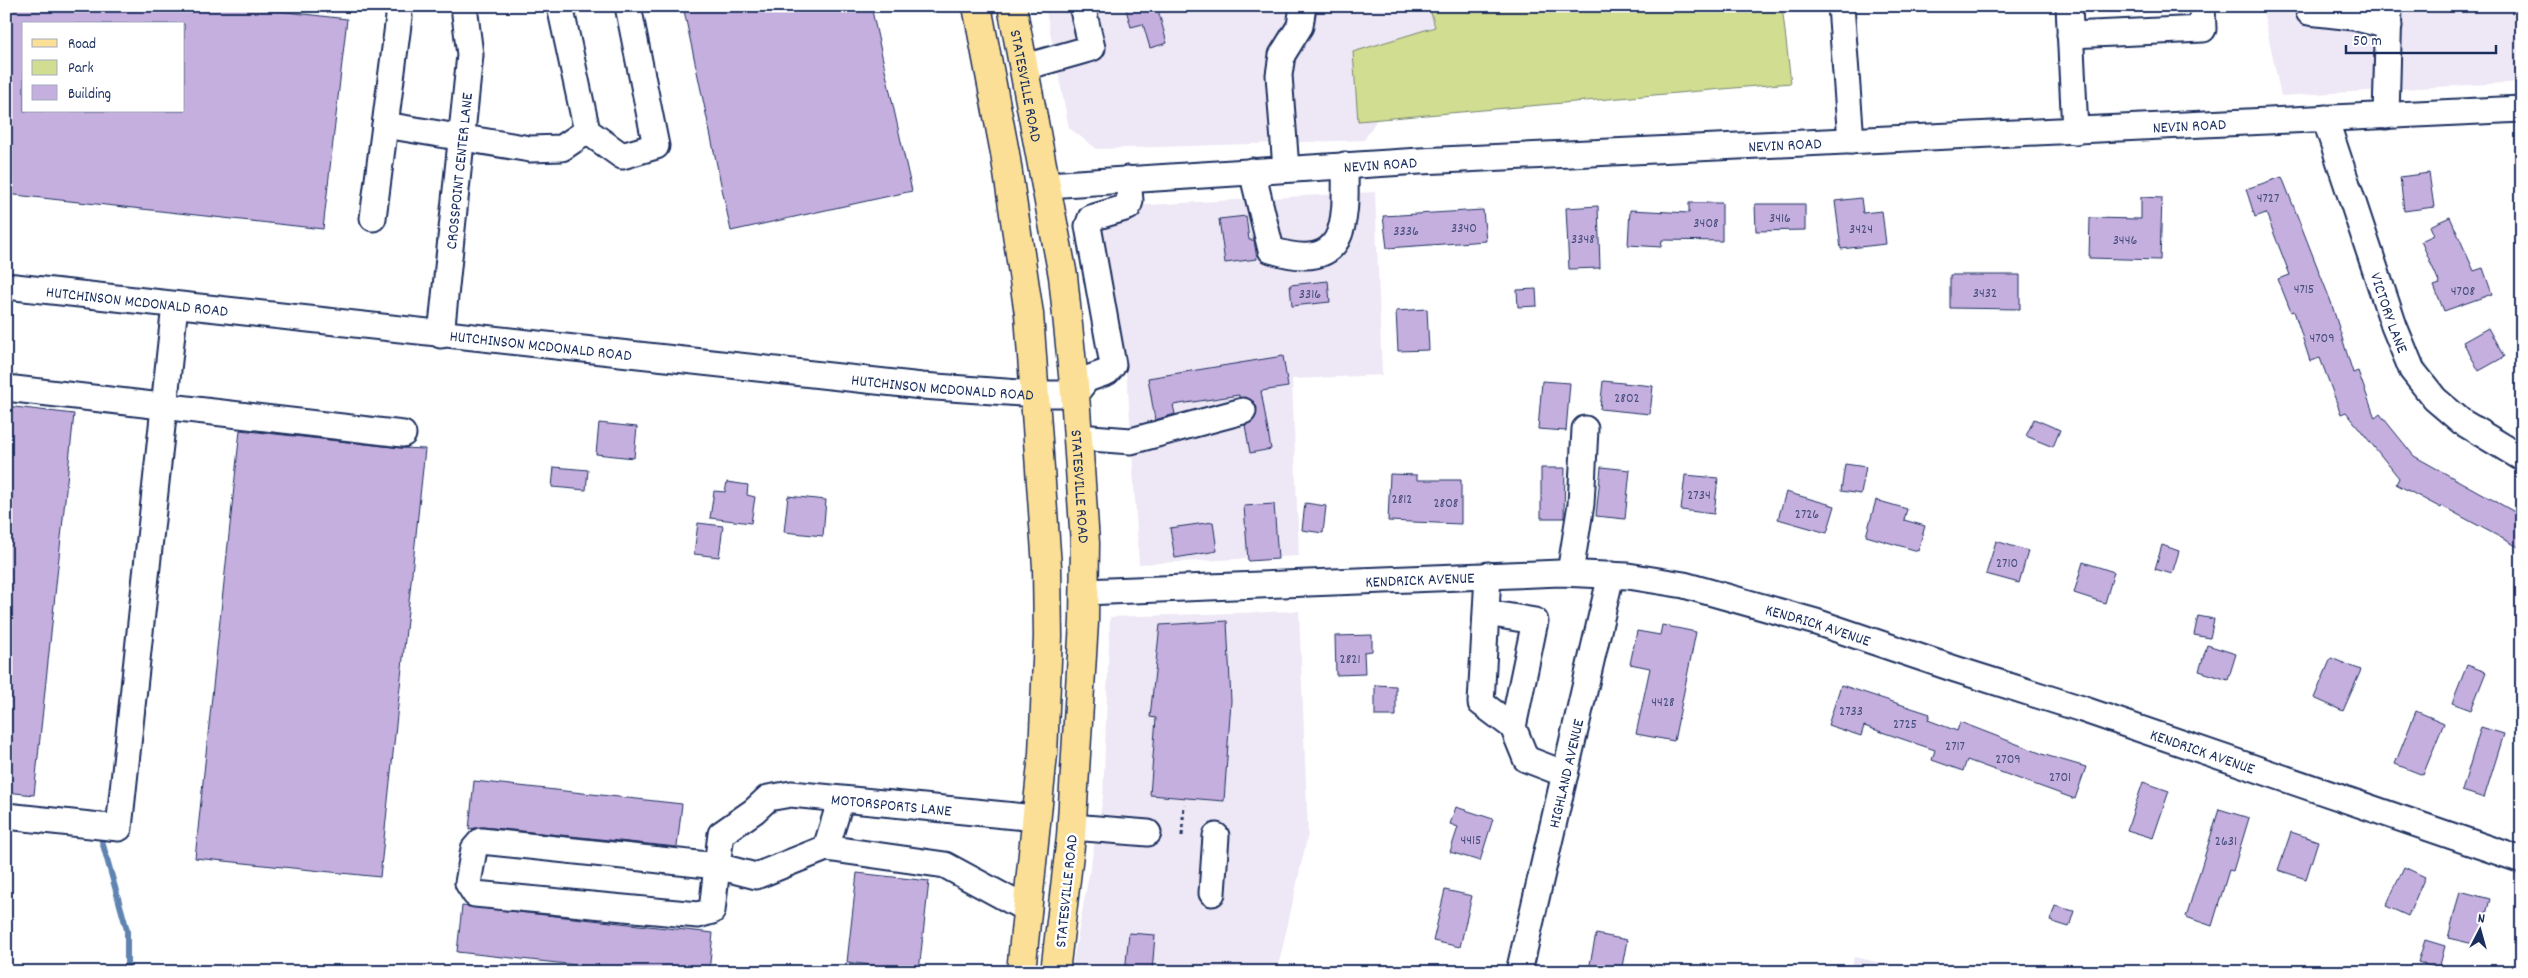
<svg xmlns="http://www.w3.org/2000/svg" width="2528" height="978" font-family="Dekko,sans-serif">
	<rect width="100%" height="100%" fill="#fff"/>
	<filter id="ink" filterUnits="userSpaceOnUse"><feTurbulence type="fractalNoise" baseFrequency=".02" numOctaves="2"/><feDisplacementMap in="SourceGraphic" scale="10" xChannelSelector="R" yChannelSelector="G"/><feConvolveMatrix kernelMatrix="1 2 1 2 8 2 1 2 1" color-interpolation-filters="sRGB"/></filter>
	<g filter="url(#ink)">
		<g fill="#eee7f5">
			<polygon points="1045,6 1429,6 1435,27 1364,140 1097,149 1069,128"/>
			<polygon points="2262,6 2522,6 2522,82 2281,96"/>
			<polygon points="1375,192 1382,375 1292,379 1299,556 1139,564 1128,389 1115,297 1096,208"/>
			<polygon points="1299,611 1308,834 1277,972 1071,972 1103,798 1110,617"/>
			<polygon points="1854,957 1922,972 1851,972"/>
		</g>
		<polygon fill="#d1dd90" stroke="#768677" points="1429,6 1782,6 1791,83 1358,121 1353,52 1435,27"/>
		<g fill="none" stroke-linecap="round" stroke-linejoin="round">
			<polyline stroke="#6084b1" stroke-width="6" points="100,834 127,930 127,972"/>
		</g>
		<g fill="#c5afdf" stroke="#1b2f5e" fill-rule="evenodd">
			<path d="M 6,6 L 235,6 L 347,19 L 323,229 L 6,194 ZM 24,24 L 184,24 L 184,111 L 24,111 Z"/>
			<polygon points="683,6 871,6 912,191 731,231"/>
			<polygon points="1125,6 1157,6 1167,43 1150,48 1143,24 1131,27"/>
			<polygon points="2429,173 2434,207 2404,211 2400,177"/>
			<polygon points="2282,177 2331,302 2353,373 2358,371 2375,418 2380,414 2414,456 2522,516 2522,549 2442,506 2441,508 2396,484 2399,478 2346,412 2341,414 2320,358 2310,361 2294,311 2291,312 2278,279 2290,275 2266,213 2255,217 2246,189"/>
			<polygon points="2141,197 2162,198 2160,260 2089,258 2090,218 2141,219"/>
			<polygon points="1861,198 1863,213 1882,211 1886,244 1841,249 1835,201"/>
			<polygon points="1689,203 1722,203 1722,241 1662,240 1661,247 1628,245 1630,210 1689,213"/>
			<polygon points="1755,204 1805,204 1805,230 1756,231"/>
			<polygon points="1598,206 1600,268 1569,269 1566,208"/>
			<polygon points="1483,210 1486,241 1387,248 1383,216"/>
			<polygon points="1246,216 1249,240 1254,240 1257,259 1225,263 1219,219"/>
			<polygon points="2450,217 2474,271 2483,268 2492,294 2444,311 2434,286 2440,284 2421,241 2434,235 2430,226"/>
			<polygon points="1950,275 2020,275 2020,309 1950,308"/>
			<polygon points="1328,281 1330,302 1292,306 1290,285"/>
			<polygon points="1536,289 1537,306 1518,307 1517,290"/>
			<polygon points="1427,309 1429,350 1398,351 1396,311"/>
			<polygon points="2488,328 2504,357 2479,371 2463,342"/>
			<polygon points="1283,356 1288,387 1261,391 1271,449 1250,453 1245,425 1253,421 1257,408 1253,401 1239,397 1239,395 1173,405 1175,414 1155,420 1148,378"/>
			<polygon points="1542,381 1570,383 1566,431 1538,429"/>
			<polygon points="1603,381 1653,386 1650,414 1600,409"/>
			<polygon points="6,406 74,414 34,795 6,792"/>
			<polygon points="2034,419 2060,430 2053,447 2026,436"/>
			<polygon points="599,423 637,427 634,458 596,454"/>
			<polygon points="240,430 401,448 425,449 380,877 195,858"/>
			<polygon points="1845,464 1866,467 1861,494 1841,491"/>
			<polygon points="554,467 588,470 586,490 552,487"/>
			<polygon points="1601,467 1630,470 1625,519 1596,516"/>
			<polygon points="1541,468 1565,468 1564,518 1541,518"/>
			<polygon points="1390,474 1417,475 1417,480 1461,480 1461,524 1388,521"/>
			<polygon points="1685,475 1718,478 1714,514 1681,510"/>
			<polygon points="727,482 748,485 747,495 755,497 751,523 710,518 714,491 725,492"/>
			<polygon points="1786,492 1835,506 1827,533 1778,519"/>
			<polygon points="788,496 826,500 823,536 784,532"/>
			<polygon points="1876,500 1907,509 1904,520 1925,526 1918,551 1866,536"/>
			<polygon points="1305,503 1326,506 1323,533 1302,530"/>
			<polygon points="1274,504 1278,559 1248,561 1244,506"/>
			<polygon points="1213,522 1217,551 1175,558 1170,528"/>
			<polygon points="698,523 723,526 719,557 694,554"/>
			<polygon points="1996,541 2028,551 2019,583 1986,574"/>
			<polygon points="2162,545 2179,551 2172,574 2155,569"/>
			<polygon points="2083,562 2114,572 2105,603 2074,593"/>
			<polygon points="2198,616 2214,619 2210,638 2194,635"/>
			<polygon points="1227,621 1231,701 1224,801 1150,795 1156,718 1150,717 1160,625"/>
			<polygon points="1662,625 1696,632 1674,741 1636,734 1650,668 1630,664 1637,631 1660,635"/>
			<polygon points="1372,635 1372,651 1364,652 1365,674 1336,675 1335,636"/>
			<polygon points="2207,645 2236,654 2228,680 2199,671"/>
			<polygon points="2331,658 2361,670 2343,711 2314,698"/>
			<polygon points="2467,665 2486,672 2471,710 2452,703"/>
			<polygon points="1375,685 1396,686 1396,716 1375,716"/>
			<polygon points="1841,685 1930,714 1928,720 1957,731 1960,722 2045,755 2086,767 2075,799 1967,760 1963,771 1932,760 1935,750 1864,726 1861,736 1828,725"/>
			<polygon points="2416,711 2444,723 2423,775 2395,764"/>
			<polygon points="2481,727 2504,734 2484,798 2462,791"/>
			<polygon points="474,781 682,804 677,847 483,827 469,829"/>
			<polygon points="2143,782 2169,791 2153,838 2127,830"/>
			<polygon points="1456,807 1493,819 1480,861 1450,852 1458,827 1450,824"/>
			<polygon points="2219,809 2249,818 2233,871 2229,870 2212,926 2186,917"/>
			<polygon points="2291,832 2318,841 2306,879 2278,870"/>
			<polygon points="2404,867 2425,877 2408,916 2386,906"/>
			<polygon points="857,873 929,881 919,971 847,962"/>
			<polygon points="1445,890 1472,896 1460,947 1433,941"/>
			<polygon points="2460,891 2490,899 2478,945 2448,938"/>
			<polygon points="462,906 713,933 709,972 640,972 457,952"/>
			<polygon points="2055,906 2074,911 2069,927 2050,921"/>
			<polygon points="1129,933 1155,935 1152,972 1125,972"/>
			<polygon points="1596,934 1627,940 1621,972 1589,969"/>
			<polygon points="2425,940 2445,946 2439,969 2418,962"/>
		</g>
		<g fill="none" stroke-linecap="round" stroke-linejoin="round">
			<g stroke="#1b2f5e" stroke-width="29">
				<g id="minor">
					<polyline points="560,6 587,131 622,156 656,146 628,6"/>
					<polyline points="1841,6 1851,141"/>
					<polyline points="2069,6 2075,131"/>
					<polyline points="2310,6 2309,12 2353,17 2389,26"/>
					<polyline points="2070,35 2203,29 2202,6"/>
					<polyline points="1025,67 1092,48 1082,6"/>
					<polyline points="2386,116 2389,6"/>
					<path id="s1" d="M 2325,118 L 2394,326 L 2412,370 L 2435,399 L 2462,422 L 2522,458"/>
					<polyline points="385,125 530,149 562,148 587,131"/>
					<polyline points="1286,169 1279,75 1282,55 1300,26 1303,6"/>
					<path d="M 1252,171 L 1271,250 C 1348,274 1346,224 1345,165"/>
					<path id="s2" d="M 1047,185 L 1420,161 L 2522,109"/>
					<polyline points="373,218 399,17 398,6"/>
					<path id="s3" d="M 6,286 L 922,386 L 1035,394 L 1075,394 L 1087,379 L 1107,372 L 1113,365 L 1088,226 L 1091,218 L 1128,207 L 1130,201 L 1128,179"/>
					<path id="s4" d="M 441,335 L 470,55 L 464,6"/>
					<polyline points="6,388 403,434"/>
					<polyline points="1078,437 1131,441 1243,411"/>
					<polyline points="1570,573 1581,504 1585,429"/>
					<polyline points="1488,575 1481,703 1513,727 1526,759 1565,774"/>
					<path id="s5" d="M 1084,592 L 1560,573 L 1628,576 L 1684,585 L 1816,622 L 1955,669 L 2082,709 L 2522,860"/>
					<polyline points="1487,613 1535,621 1513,727"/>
					<path id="s6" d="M 841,799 L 826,848 L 756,876 L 717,866 L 712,911 L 698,915 L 475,894 L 468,883 L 474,849 L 481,841 L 717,866 L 721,834 L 754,811 L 768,798 L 791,794 L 1036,818"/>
					<polyline points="6,816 119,828 175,305"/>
					<polyline points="1072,827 1148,833"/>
					<polyline points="826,848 945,865 1028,910"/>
					<polyline points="1212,893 1216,836"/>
					<path id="s7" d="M 1519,972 L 1611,575"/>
				</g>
			</g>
			<g stroke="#1b2f5e" stroke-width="31">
				<g id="major">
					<polyline points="977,6 1005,153 1029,314 1047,567 1048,637 1043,754 1021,972"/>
					<path id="s8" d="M 1012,6 L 1063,276 L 1075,394 L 1085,543 L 1084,622 L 1071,837 L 1055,972"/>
				</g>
			</g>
			<polyline stroke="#1b2f5e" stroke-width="3" stroke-dasharray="4 4" stroke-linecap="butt" points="1182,836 1184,804"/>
			<use href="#minor" stroke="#fff" stroke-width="25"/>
			<use href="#major" stroke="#fbdf96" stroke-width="28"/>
		</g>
	</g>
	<g text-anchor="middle" stroke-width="5" stroke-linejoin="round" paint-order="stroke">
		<g font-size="14" fill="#464f7e">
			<text x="2268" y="202">4727</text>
			<text x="1780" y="222">3416</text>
			<text x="1706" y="227">3408</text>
			<text x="1464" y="232">3340</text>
			<text x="1861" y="233">3424</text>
			<text x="1406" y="235">3336</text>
			<text x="1583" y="243">3348</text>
			<text x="2125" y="244">3446</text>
			<text x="2304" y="293">4715</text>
			<text x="2463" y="295">4708</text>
			<text x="1985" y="297">3432</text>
			<text x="1310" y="298">3316</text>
			<text x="2322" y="342">4709</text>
			<text x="1627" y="402">2802</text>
			<text x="1699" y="499">2734</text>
			<text x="1402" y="503">2812</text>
			<text x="1446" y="507">2808</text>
			<text x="1807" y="518">2726</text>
			<text x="2007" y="567">2710</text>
			<text x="1350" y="663">2821</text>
			<text x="1663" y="706">4428</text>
			<text x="1851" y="715">2733</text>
			<text x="1905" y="728">2725</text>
			<text x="1955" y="750">2717</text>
			<text x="2008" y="763">2709</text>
			<text x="2060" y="781">2701</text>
			<text x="1471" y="844">4415</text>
			<text x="2226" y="845">2631</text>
		</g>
		<g font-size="16" fill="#1b2f5e" stroke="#fff">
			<text dy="6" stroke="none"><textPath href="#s8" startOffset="81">STATESVILLE ROAD</textPath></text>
			<text dy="6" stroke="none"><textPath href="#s2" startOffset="1144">NEVIN ROAD</textPath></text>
			<text dy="6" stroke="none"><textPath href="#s2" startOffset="739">NEVIN ROAD</textPath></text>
			<text dy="6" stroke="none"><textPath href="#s2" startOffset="334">NEVIN ROAD</textPath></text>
			<text dy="6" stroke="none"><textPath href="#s4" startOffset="165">CROSSPOINT CENTER LANE</textPath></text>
			<text dy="6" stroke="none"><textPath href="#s3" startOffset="132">HUTCHINSON MCDONALD ROAD</textPath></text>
			<text dy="6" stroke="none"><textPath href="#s1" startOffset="205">VICTORY LANE</textPath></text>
			<text dy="6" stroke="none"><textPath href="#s3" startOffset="538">HUTCHINSON MCDONALD ROAD</textPath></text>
			<text dy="6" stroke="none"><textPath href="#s3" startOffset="942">HUTCHINSON MCDONALD ROAD</textPath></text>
			<text dy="6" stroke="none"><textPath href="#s8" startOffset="486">STATESVILLE ROAD</textPath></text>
			<text dy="6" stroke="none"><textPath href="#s5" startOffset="336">KENDRICK AVENUE</textPath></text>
			<text dy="6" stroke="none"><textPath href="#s5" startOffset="741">KENDRICK AVENUE</textPath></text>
			<text dy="6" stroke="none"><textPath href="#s5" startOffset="1146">KENDRICK AVENUE</textPath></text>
			<text dy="6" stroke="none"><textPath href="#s7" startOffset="204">HIGHLAND AVENUE</textPath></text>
			<text dy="6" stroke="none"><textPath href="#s6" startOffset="962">MOTORSPORTS LANE</textPath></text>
			<text transform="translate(1065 891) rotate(-84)" y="6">STATESVILLE ROAD</text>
		</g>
	</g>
	<rect width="2528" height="978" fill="none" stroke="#fff" stroke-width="25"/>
	<rect x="12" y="12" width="2503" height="953" fill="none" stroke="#1b2f5e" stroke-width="2" filter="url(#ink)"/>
	<rect x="22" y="22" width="162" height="90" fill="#ffffff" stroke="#a4acbf"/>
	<rect x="32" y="39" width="25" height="8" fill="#fbdf96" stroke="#a4acbf"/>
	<text x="68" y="48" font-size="15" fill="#1b2f5e">Road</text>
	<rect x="32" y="60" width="25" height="15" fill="#d1dd90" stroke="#a4acbf"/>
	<text x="68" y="72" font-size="15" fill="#1b2f5e">Park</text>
	<rect x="32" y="85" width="25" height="15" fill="#c5afdf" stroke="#a4acbf"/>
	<text x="68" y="98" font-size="15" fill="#1b2f5e">Building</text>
	<g transform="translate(2480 930) rotate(6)" stroke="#ffffff" stroke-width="4" paint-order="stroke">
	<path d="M0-4L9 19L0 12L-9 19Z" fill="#1b2f5e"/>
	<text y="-8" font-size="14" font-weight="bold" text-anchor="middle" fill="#1b2f5e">N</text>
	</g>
	<path d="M2346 45v8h150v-8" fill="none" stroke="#1b2f5e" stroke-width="2.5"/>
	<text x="2353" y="45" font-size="15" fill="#1b2f5e" stroke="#ffffff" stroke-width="4" paint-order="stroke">50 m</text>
</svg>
